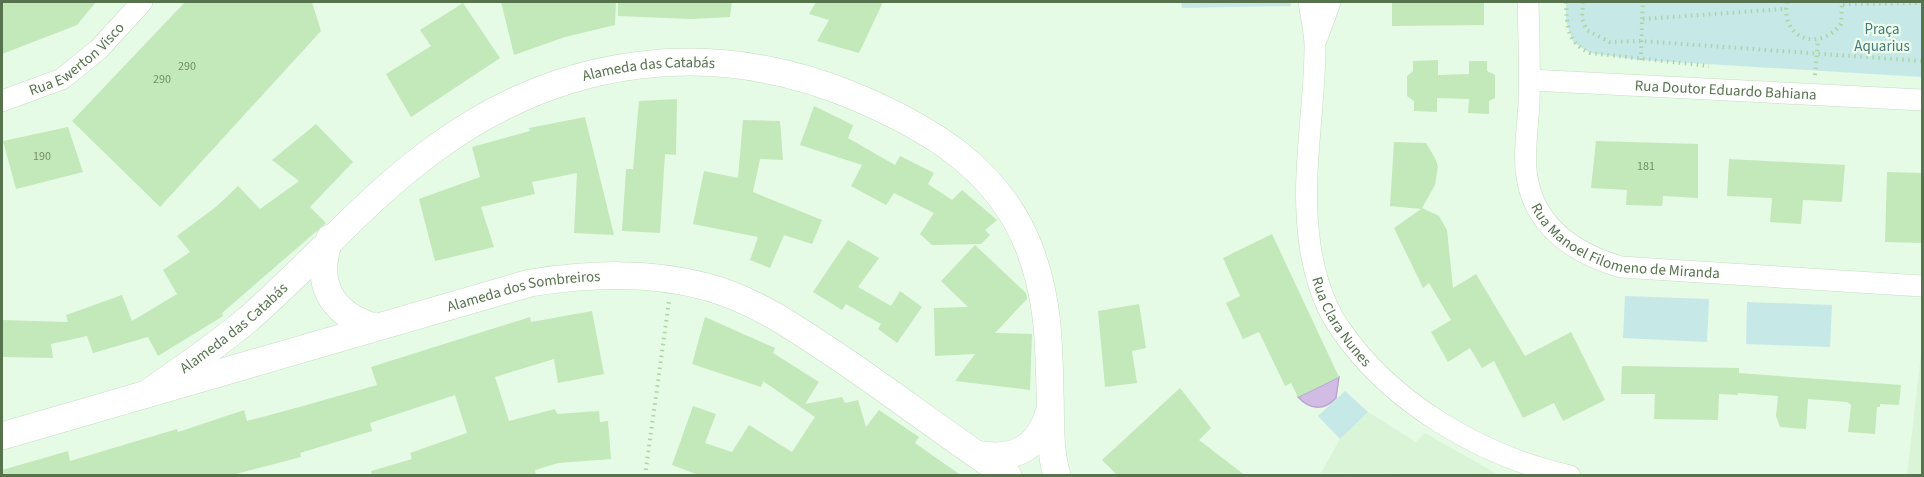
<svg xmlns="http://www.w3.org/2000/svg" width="1924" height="477" font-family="'Source Sans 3',sans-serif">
	<rect width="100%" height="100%" fill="#e6fbe6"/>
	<g fill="#daf4d8">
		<polygon points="1922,346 1922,475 1907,475"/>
		<polygon points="1368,412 1416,442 1425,433 1499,475 1321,473 1340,439"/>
	</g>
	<g fill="#c6e8e7">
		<polygon points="1181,2 1290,2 1291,6 1182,8"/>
		<polygon points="1566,2 1922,2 1922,77 1640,60 1590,53 1573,42 1566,21"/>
		<polygon points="1625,296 1709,299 1707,342 1623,338"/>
		<polygon points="1747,302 1832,305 1830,347 1746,344"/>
		<polygon points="1345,391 1368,412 1340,439 1318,416"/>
	</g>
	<path fill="#d1bce3" stroke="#bea3d4" stroke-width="1.5" d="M 1339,377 L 1336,398 C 1324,411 1310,410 1298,397 Z"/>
	<g fill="#c3e8b9">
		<polygon points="2,2 96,2 77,25 2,54"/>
		<polygon points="185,2 312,2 321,31 160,207 72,121"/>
		<polygon points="501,2 616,2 615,25 565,37 514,55"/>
		<polygon points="618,2 732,2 730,17 691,19 618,16"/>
		<polygon points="816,2 883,2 859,53 817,41 829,20 809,14"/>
		<polygon points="1392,2 1484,2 1484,25 1392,26"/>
		<polygon points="463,3 500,58 411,117 386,74 431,46 420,30"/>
		<polygon points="1438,60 1438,75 1469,74 1469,61 1487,61 1487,71 1495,75 1495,98 1489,101 1489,114 1468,113 1469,99 1437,98 1437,112 1414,111 1414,101 1407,96 1407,76 1413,71 1413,61"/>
		<polygon points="677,99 676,155 665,154 660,233 622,231 626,169 633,169 639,101"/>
		<polygon points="814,106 853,125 848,138 895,165 900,156 934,173 928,184 952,200 962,190 997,220 985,230 990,235 981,244 932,245 920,234 934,213 894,193 886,205 851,186 862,165 800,145"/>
		<polygon points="585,117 614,235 574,233 577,173 532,182 535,194 481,207 494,247 435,261 419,199 480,177 472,147 530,131 529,128"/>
		<polygon points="743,120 780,121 783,160 760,159 753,192 822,220 812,244 784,235 770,268 750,260 758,237 693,224 704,171 738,178"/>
		<polygon points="316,124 353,162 310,207 326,223 222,313 223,316 158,356 148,337 93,353 87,336 51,344 53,358 2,357 2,320 68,322 66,315 122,295 132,321 177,294 163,270 190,252 177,236 217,206 238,186 260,209 299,181 272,160"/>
		<polygon points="68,127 83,172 16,189 3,141"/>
		<polygon points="1596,141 1698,144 1698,198 1663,196 1662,206 1626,205 1627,190 1591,188"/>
		<polygon points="1394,142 1426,143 1435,158 1438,166 1435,185 1422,208 1439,216 1447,230 1453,288 1476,274 1525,356 1571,332 1605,400 1563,421 1554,403 1523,418 1494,361 1482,368 1470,348 1448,362 1431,332 1451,320 1429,283 1423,288 1394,228 1421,209 1390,206"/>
		<polygon points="1729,159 1845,165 1842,202 1803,200 1801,224 1770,222 1772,198 1727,196"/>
		<polygon points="1887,172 1923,173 1923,243 1885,242"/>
		<polygon points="1272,234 1339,377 1298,397 1291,383 1285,386 1259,332 1243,339 1226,303 1240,296 1223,258"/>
		<polygon points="848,240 879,258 858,287 891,306 900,291 922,307 897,343 878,329 881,324 846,304 842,310 813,292"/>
		<polygon points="975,245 1026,293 1027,299 995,333 1032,334 1030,390 955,381 975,354 935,356 934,308 968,307 941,281"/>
		<polygon points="1139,304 1146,348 1132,351 1137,383 1105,387 1098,311"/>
		<polygon points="592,311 604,374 558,383 554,359 495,377 509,421 555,409 557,414 599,411 600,422 608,421 611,459 558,463 535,470 536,476 372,476 371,471 412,459 410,453 467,433 455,395 370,423 372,431 300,453 301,457 228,476 2,476 2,470 68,451 70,461 177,429 178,432 244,410 247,421 303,406 377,385 371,367 530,317 531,322"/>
		<polygon points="705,317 775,348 773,353 819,382 805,404 842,397 845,403 858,400 866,427 879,410 919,437 915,443 962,476 701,476 672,465 693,406 716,414 705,443 732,452 749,425 792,452 815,417 763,381 761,387 692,364"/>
		<polygon points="1622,366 1739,368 1739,373 1901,385 1899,405 1880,404 1880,407 1877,407 1875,434 1848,432 1851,405 1847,402 1808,399 1806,429 1780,427 1776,416 1778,396 1738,393 1738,395 1719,394 1718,420 1654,419 1655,394 1621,394"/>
		<polygon points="1180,388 1211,428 1199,440 1246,476 1118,476 1102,460"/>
	</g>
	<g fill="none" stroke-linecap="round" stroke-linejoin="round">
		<g stroke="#c4ddbf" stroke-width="22">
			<g id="minor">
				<path id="s1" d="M 1309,2 C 1311,16 1315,32 1315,46 C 1315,109 1301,174 1309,237 C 1312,266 1322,303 1339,327 C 1390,403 1481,456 1570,476"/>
				<path id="s2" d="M 1528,2 C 1529,35 1530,69 1529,103 C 1528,127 1523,154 1527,177 C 1535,228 1576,254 1621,267 L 1922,286"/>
				<polyline points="1317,38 1330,2"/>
				<path id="s3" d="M 1530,80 L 1922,100"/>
				<path id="s4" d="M 2,101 L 62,79 L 99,49 L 142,2"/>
			</g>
		</g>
		<g stroke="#c4ddbf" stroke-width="28">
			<g id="tertiary">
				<path d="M 330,238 C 314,281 329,313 374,327"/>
				<path id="s5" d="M 146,394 C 180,371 214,347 246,321 C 310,266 364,200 433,150 C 560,56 710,36 856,97 C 929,128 997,168 1028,245 C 1048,295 1049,339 1050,392 C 1051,420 1049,448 1057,476"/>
				<path id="s6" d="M 2,436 L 530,283 C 589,274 649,271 707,287 C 756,300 798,330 840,358 C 896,396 951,438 1008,476"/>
				<path d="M 976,454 C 1013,461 1037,450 1049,413"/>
			</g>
		</g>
		<g stroke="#aed4a3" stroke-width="4" stroke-dasharray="1.5 4.5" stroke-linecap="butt">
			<path d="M 1566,2 C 1567,26 1566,42 1590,53 L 1709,66"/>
			<polyline points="1583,2 1582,19 1587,30 1610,42 1641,41 1922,61"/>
			<path d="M 1787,2 C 1780,38 1819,53 1841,24 L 1842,2"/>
			<polyline points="1843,4 1922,3"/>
			<polyline points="1642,19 1643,2"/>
			<polyline points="1641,60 1642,19 1785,9"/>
			<polyline points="1815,75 1818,40"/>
			<polyline points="645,476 669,301"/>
		</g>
		<use href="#minor" stroke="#fff" stroke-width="21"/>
		<use href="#tertiary" stroke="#fff" stroke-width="27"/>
	</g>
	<g text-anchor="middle" stroke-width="4.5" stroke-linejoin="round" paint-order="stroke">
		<g font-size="12" fill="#719068">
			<text x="187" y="70">290</text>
			<text x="162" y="83">290</text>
			<text x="42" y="160">190</text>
			<text x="1646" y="170">181</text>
		</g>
		<g font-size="15" fill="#48797d" stroke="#edfeec">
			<text x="1882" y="34">Praça<tspan x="1882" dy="17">Aquarius</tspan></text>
		</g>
		<g font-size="15" fill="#56734d" stroke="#edfeec">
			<text dy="5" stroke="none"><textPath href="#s4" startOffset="87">Rua Ewerton Visco</textPath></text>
			<text dy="5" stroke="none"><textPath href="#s5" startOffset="612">Alameda das Catabás</textPath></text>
			<text dy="5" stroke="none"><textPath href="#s3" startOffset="196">Rua Doutor Eduardo Bahiana</textPath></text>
			<text dy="5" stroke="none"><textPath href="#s2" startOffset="308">Rua Manoel Filomeno de Miranda</textPath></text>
			<text dy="5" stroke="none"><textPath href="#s6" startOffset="542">Alameda dos Sombreiros</textPath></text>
			<text dy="5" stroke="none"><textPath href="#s1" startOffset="328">Rua Clara Nunes</textPath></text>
			<text dy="5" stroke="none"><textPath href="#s5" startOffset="110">Alameda das Catabás</textPath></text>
		</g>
	</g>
	<rect width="1924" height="477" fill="none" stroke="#56734d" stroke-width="6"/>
</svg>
